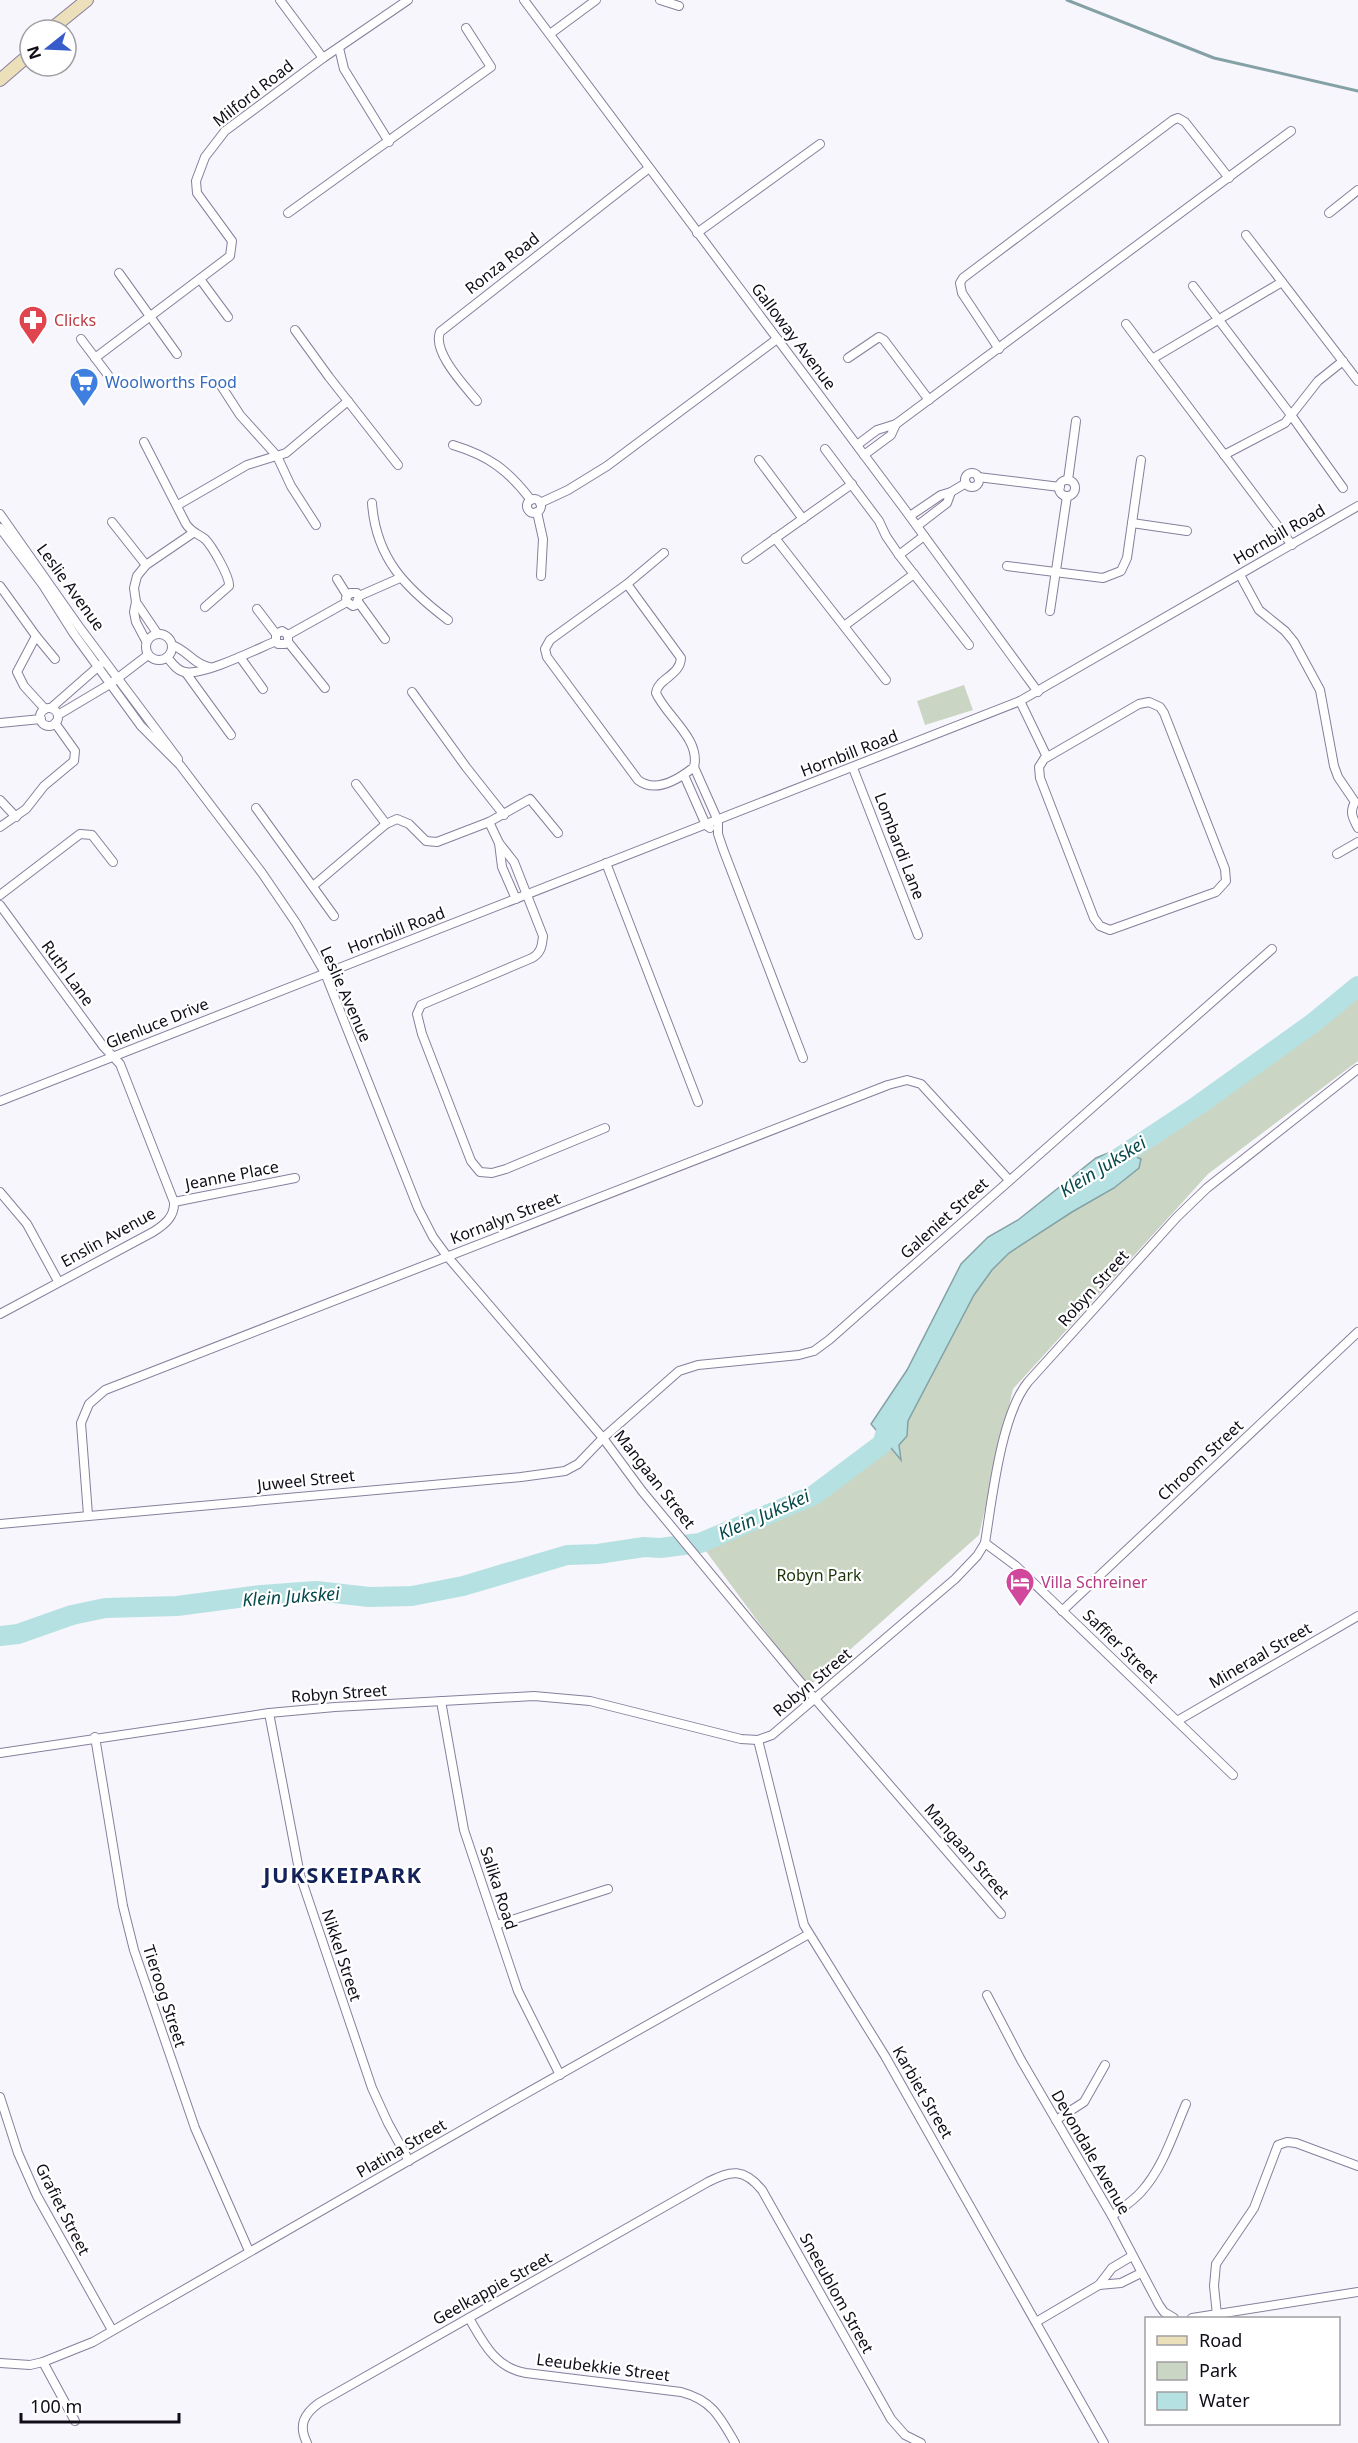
<svg xmlns="http://www.w3.org/2000/svg" width="1358" height="2443" font-family="'Noto Sans',sans-serif">
	<rect width="100%" height="100%" fill="#f8f6fd"/>
	<g fill="#cad6c3">
		<polygon points="964,685 973,710 925,725 917,701"/>
		<polygon points="1358,986 1358,1061 1208,1174 1013,1389 979,1535 807,1688 700,1543 814,1495 882,1444 894,1410 975,1267 1117,1160 1313,1023"/>
	</g>
	<polygon fill="#b6e1e2" stroke="#84a1a5" stroke-width="1.5" points="1118,1149 1141,1159 1139,1168 1114,1188 1072,1212 1009,1253 992,1270 974,1295 908,1421 907,1436 899,1445 901,1460 871,1424 907,1370 961,1264 988,1237 1018,1220 1096,1158"/>
	<g fill="none" stroke-linecap="round" stroke-linejoin="round">
		<polyline stroke="#84a1a5" stroke-width="3" points="1067,0 1214,58 1358,91"/>
		<g stroke="#b6e1e2" stroke-width="20">
			<polyline points="1106,1166 1197,1106 1313,1023 1358,986"/>
			<polyline points="0,1636 18,1634 72,1615 105,1608 177,1606 261,1595 316,1591 369,1597 412,1596 463,1586 567,1555 598,1554 644,1547 660,1548 700,1543 814,1495 882,1444 892,1414"/>
		</g>
		<g stroke="#887e9c" stroke-width="10">
			<g id="street">
				<polyline points="280,0 323,58"/>
				<polyline points="524,0 903,507 1038,692"/>
				<polyline points="660,0 679,6"/>
				<polyline points="550,34 596,0"/>
				<polyline points="339,48 344,69 389,142"/>
				<polyline points="288,213 491,67 466,28"/>
				<polyline points="1329,213 1358,190"/>
				<polyline points="697,233 820,144"/>
				<polyline points="1246,235 1358,381"/>
				<polyline points="119,273 177,354"/>
				<polyline points="200,279 228,317"/>
				<polyline points="1193,286 1291,415 1343,488"/>
				<polyline points="1126,324 1292,545"/>
				<polyline points="295,330 329,377 398,465"/>
				<polyline points="81,339 108,375"/>
				<polyline points="999,349 962,293 960,283 963,278 1173,120 1178,118 1185,122 1229,178"/>
				<polyline points="95,358 230,256 232,241 197,193 196,181 205,157 225,131 323,58 408,0"/>
				<polyline points="848,358 879,337 884,340 929,400"/>
				<polyline points="1152,359 1282,282"/>
				<polyline points="220,384 240,415 277,456 291,486 316,525"/>
				<path d="M 477,401 C 465,386 432,352 440,332 L 649,168"/>
				<path d="M 144,442 L 186,524 C 191,532 197,533 205,539 C 212,546 230,577 229,586 L 205,607"/>
				<path d="M 453,445 C 489,456 508,470 531,500"/>
				<polyline points="857,445 877,430 896,424 1291,131"/>
				<polyline points="825,449 879,521 886,536 899,555 969,645"/>
				<polyline points="864,455 891,435 896,424"/>
				<polyline points="1224,455 1285,423 1318,381 1343,361"/>
				<polyline points="759,460 803,519"/>
				<circle cx="972" cy="480" r="7"/>
				<polyline points="978,477 1060,487"/>
				<polyline points="1068,480 1076,421"/>
				<circle cx="1067" cy="488" r="8"/>
				<circle cx="534" cy="506" r="7"/>
				<path d="M 372,503 C 376,559 406,588 448,620"/>
				<polyline points="540,503 568,490 607,466 777,339"/>
				<polyline points="178,505 247,465 286,453 348,401"/>
				<polyline points="537,512 543,539 541,576"/>
				<polyline points="0,514 80,628 178,759"/>
				<polyline points="910,516 941,495 951,492 966,483"/>
				<polyline points="112,522 146,565"/>
				<polyline points="1132,523 1187,531"/>
				<polyline points="917,526 947,503 951,492"/>
				<polyline points="0,528 43,585 74,634 141,726 180,765 262,873 296,923 325,973 418,1208 433,1237 447,1256 603,1438 642,1491 797,1678 1001,1914"/>
				<polyline points="775,538 886,680"/>
				<polyline points="899,555 924,536"/>
				<polyline points="746,559 852,484"/>
				<polyline points="1007,566 1103,578 1121,571 1127,558 1141,460"/>
				<path d="M 1240,575 L 1259,610 L 1285,631 L 1294,642 L 1320,690 L 1334,766 L 1338,777 L 1355,802 C 1349,813 1353,818 1358,828"/>
				<polyline points="337,579 347,595"/>
				<path d="M 627,584 L 681,658 C 680,676 658,678 656,693 C 666,716 701,739 694,767 C 679,779 656,794 638,780 L 547,657 L 545,649 L 550,640 L 627,584 L 664,553"/>
				<polyline points="0,586 36,636 17,672 24,686 45,709"/>
				<polyline points="359,596 400,578"/>
				<polyline points="136,602 157,633"/>
				<polyline points="359,603 385,639"/>
				<polyline points="257,609 276,634"/>
				<polyline points="1050,611 1067,496"/>
				<polyline points="844,626 914,574"/>
				<circle cx="159" cy="647" r="13"/>
				<polyline points="288,635 347,602 346,598 350,593 357,593 359,596 356,605 353,606 347,602"/>
				<polyline points="36,636 55,659"/>
				<polyline points="146,641 136,622 134,612 136,602 134,588 137,576 146,565 193,533"/>
				<polyline points="288,642 325,688"/>
				<path d="M 172,645 C 187,650 193,664 209,667"/>
				<path d="M 167,657 C 172,663 177,671 185,672 C 203,676 257,649 276,641 L 278,644 L 285,644 L 288,642 L 288,635 L 282,631 L 276,634 L 276,641"/>
				<polyline points="240,657 263,689"/>
				<polyline points="186,673 231,735"/>
				<polyline points="412,692 466,767 504,815"/>
				<polyline points="1020,701 1047,757"/>
				<polygon points="1149,702 1160,707 1164,713 1225,869 1226,881 1216,892 1110,930 1100,926 1094,918 1040,778 1039,767 1044,759 1139,704"/>
				<polyline points="51,708 100,665"/>
				<circle cx="49" cy="717" r="9"/>
				<polyline points="58,715 110,684 148,655"/>
				<polyline points="0,723 41,719"/>
				<polyline points="694,767 718,821 718,834 723,849 803,1058"/>
				<polyline points="853,768 918,935"/>
				<polyline points="684,775 706,825 710,828"/>
				<polyline points="356,784 386,824"/>
				<polyline points="0,800 16,817"/>
				<polyline points="256,808 334,916"/>
				<path d="M 489,822 L 499,843 L 514,862 L 543,936 C 542,946 541,953 532,958 L 421,1005 L 417,1014 L 422,1034 L 471,1161 L 480,1172 L 492,1173 L 506,1169 L 605,1128"/>
				<polyline points="0,827 26,809 44,786 74,761 75,751 55,723"/>
				<polyline points="499,843 502,867 516,899"/>
				<polyline points="1337,854 1358,842"/>
				<polyline points="606,863 698,1102"/>
				<polyline points="313,886 386,824 397,819 409,824 426,841 437,842 489,822 530,799 558,833"/>
				<polyline points="0,895 80,834 92,835 113,862"/>
				<path d="M 0,905 L 103,1046 L 120,1064 L 174,1202 C 175,1217 164,1225 153,1232 L 0,1314"/>
				<polyline points="0,1101 1020,701 1358,506"/>
				<polyline points="0,1192 27,1224 58,1281"/>
				<polyline points="174,1202 295,1178"/>
				<polyline points="88,1515 81,1423 89,1404 105,1390 888,1085 907,1080 921,1084 1009,1180"/>
				<polyline points="0,1524 521,1477 565,1471 578,1464 603,1438 679,1371 698,1365 799,1355 814,1351 829,1340 1272,949"/>
				<polyline points="985,1543 1016,1566 1233,1775"/>
				<polyline points="1062,1611 1358,1332"/>
				<polyline points="441,1701 464,1830 518,1991 560,2075"/>
				<polyline points="269,1713 300,1875 372,2088 388,2123 409,2161"/>
				<polyline points="1177,1721 1358,1616"/>
				<polyline points="95,1737 123,1906 134,1950 195,2128 249,2251"/>
				<polyline points="758,1740 804,1925 885,2056 1104,2443"/>
				<path d="M 0,1753 L 269,1713 L 335,1707 L 534,1696 L 590,1701 L 741,1739 L 758,1740 L 772,1735 L 955,1579 L 977,1556 L 985,1543 C 992,1499 1001,1415 1028,1382 L 1177,1217 L 1207,1188 L 1358,1069"/>
				<polyline points="496,1925 608,1889"/>
				<polyline points="987,1995 1021,2060 1112,2216 1159,2305 1164,2312 1174,2318"/>
				<polyline points="0,2097 18,2153 37,2196 112,2330"/>
				<polyline points="1056,2120 1084,2102 1105,2065"/>
				<path d="M 1112,2216 C 1122,2208 1133,2201 1141,2192 C 1163,2168 1173,2134 1186,2104"/>
				<polyline points="1099,2285 1121,2283 1141,2273"/>
				<polyline points="1217,2315 1214,2286 1216,2264 1254,2208 1278,2145 1287,2142 1296,2143 1358,2166"/>
				<path d="M 469,2318 C 483,2342 495,2368 526,2373 L 681,2392 C 712,2400 720,2417 735,2443"/>
				<polyline points="1192,2318 1358,2292"/>
				<polyline points="1036,2322 1099,2285 1112,2268 1132,2256"/>
				<polyline points="43,2362 75,2421"/>
				<polyline points="0,2363 30,2365 43,2362 93,2342 509,2103 809,1934"/>
				<path d="M 307,2443 C 298,2425 304,2414 319,2403 L 708,2182 C 731,2170 744,2168 762,2190 L 891,2419 L 905,2435 L 921,2443"/>
			</g>
		</g>
		<g stroke="#887e9c" stroke-width="14">
			<g id="secondary">
				<polyline points="50,30 87,0"/>
				<polyline points="0,80 30,54"/>
			</g>
		</g>
		<use href="#street" stroke="#fff" stroke-width="8"/>
		<use href="#secondary" stroke="#ece0ba" stroke-width="12"/>
	</g>
	<defs>
		<g id="pharmacy-pin" transform="scale(1.5)"><path d="M0 17L-7.5 6A9.5 9.5 0 1 1 7.5 6Z" fill="#e0444e" stroke="#fff"/><path d="M-2-6h4v4h4v4h-4v4h-4v-4h-4v-4h4Z" fill="#fff"/></g>
		<g id="supermarket-pin" transform="scale(1.5)"><path d="M0 17L-7.5 6A9.5 9.5 0 1 1 7.5 6Z" fill="#3f7fe0" stroke="#fff"/><path d="M-6-5.5h2.5l.6 2H6L4.5 2H-2.5L-4.4-4H-6ZM-1.5 3.2a1.3 1.3 0 1 0 .1 0ZM3 3.2a1.3 1.3 0 1 0 .1 0Z" fill="#fff"/></g>
		<g id="hotel-pin" transform="scale(1.5)"><path d="M0 17L-7.5 6A9.5 9.5 0 1 1 7.5 6Z" fill="#d1479c" stroke="#fff"/><path d="M-6-4.5h1.5V1H6V5H4.5V3h-9V5H-6ZM-4 0a1.8 1.8 0 1 1 3.6 0ZM.5 0V-2.5h3Q6-2.5 6 0Z" fill="#fff"/></g>
	</defs>
	<g fill-rule="evenodd">
		<use href="#pharmacy-pin" x="33" y="320"/>
		<use href="#supermarket-pin" x="84" y="382"/>
		<use href="#hotel-pin" x="1020" y="1582"/>
	</g>
	<g text-anchor="middle" stroke-width="4.5" stroke-linejoin="round" paint-order="stroke">
		<g font-size="16" fill="#110d18" stroke="#fff">
			<text transform="translate(253 93) rotate(-38)" y="6">Milford Road</text>
			<text transform="translate(502 263) rotate(-38)" y="6">Ronza Road</text>
			<text transform="translate(794 336) rotate(53)" y="6">Galloway Avenue</text>
			<text transform="translate(1279 534) rotate(-30)" y="6">Hornbill Road</text>
			<text transform="translate(71 587) rotate(54)" y="6">Leslie Avenue</text>
			<text transform="translate(849 753) rotate(-21)" y="6">Hornbill Road</text>
			<text transform="translate(900 846) rotate(69)" y="6">Lombardi Lane</text>
			<text transform="translate(396 930) rotate(-21)" y="6">Hornbill Road</text>
			<text transform="translate(68 973) rotate(54)" y="6">Ruth Lane</text>
			<text transform="translate(346 994) rotate(66)" y="6">Leslie Avenue</text>
			<text transform="translate(157 1023) rotate(-22)" y="6">Glenluce Drive</text>
			<text transform="translate(232 1175) rotate(-11)" y="6">Jeanne Place</text>
			<text transform="translate(505 1218) rotate(-21)" y="6">Kornalyn Street</text>
			<text transform="translate(944 1218) rotate(-42)" y="6">Galeniet Street</text>
			<text transform="translate(108 1237) rotate(-29)" y="6">Enslin Avenue</text>
			<text transform="translate(1093 1288) rotate(-48)" y="6">Robyn Street</text>
			<text transform="translate(1200 1460) rotate(-43)" y="6">Chroom Street</text>
			<text transform="translate(655 1479) rotate(52)" y="6">Mangaan Street</text>
			<text transform="translate(306 1480) rotate(-6)" y="6">Juweel Street</text>
			<text transform="translate(1121 1646) rotate(44)" y="6">Saffier Street</text>
			<text transform="translate(1260 1655) rotate(-30)" y="6">Mineraal Street</text>
			<text transform="translate(812 1682) rotate(-40)" y="6">Robyn Street</text>
			<text transform="translate(339 1693) rotate(-4)" y="6">Robyn Street</text>
			<text transform="translate(967 1851) rotate(49)" y="6">Mangaan Street</text>
			<text transform="translate(499 1888) rotate(72)" y="6">Salika Road</text>
			<text transform="translate(342 1955) rotate(72)" y="6">Nikkel Street</text>
			<text transform="translate(165 1996) rotate(72)" y="6">Tieroog Street</text>
			<text transform="translate(923 2092) rotate(60)" y="6">Karbiet Street</text>
			<text transform="translate(401 2148) rotate(-30)" y="6">Platina Street</text>
			<text transform="translate(1091 2152) rotate(60)" y="6">Devondale Avenue</text>
			<text transform="translate(63 2209) rotate(63)" y="6">Grafiet Street</text>
			<text transform="translate(492 2288) rotate(-29)" y="6">Geelkappie Street</text>
			<text transform="translate(837 2293) rotate(61)" y="6">Sneeublom Street</text>
			<text transform="translate(603 2367) rotate(7)" y="6">Leeubekkie Street</text>
		</g>
		<g font-size="16" fill="#be3a42" stroke="#fff" text-anchor="start">
			<text x="54" y="326">Clicks</text>
		</g>
		<g font-size="16" fill="#366cbe" stroke="#fff" text-anchor="start">
			<text x="105" y="388">Woolworths Food</text>
		</g>
		<g font-size="16" fill="#1b3407" stroke="#fff">
			<text x="819" y="1581">Robyn Park</text>
		</g>
		<g font-size="16" fill="#b23c85" stroke="#fff" text-anchor="start">
			<text x="1041" y="1588">Villa Schreiner</text>
		</g>
		<g font-size="18" font-style="italic" fill="#07494b" stroke="#fff">
			<text transform="translate(1103 1167) rotate(-32)" y="6">Klein Jukskei</text>
			<text transform="translate(764 1515) rotate(-24)" y="6">Klein Jukskei</text>
			<text transform="translate(291 1597) rotate(-4)" y="6">Klein Jukskei</text>
		</g>
		<g font-size="22" font-weight="bold" letter-spacing="1.5" fill="#132359" stroke="#fff">
			<text x="343" y="1883">JUKSKEIPARK</text>
		</g>
	</g>
	<rect x="1145" y="2317" width="195" height="108" fill="#ffffff" stroke="#a09ea3" stroke-width="1.5"/>
	<rect x="1157" y="2336" width="30" height="9" fill="#ece0ba" stroke="#a09ea3" stroke-width="1.5"/>
	<text x="1199" y="2347" font-size="18" fill="#110d18">Road</text>
	<rect x="1157" y="2362" width="30" height="18" fill="#cad6c3" stroke="#a09ea3" stroke-width="1.5"/>
	<text x="1199" y="2377" font-size="18" fill="#110d18">Park</text>
	<rect x="1157" y="2392" width="30" height="18" fill="#b6e1e2" stroke="#a09ea3" stroke-width="1.5"/>
	<text x="1199" y="2407" font-size="18" fill="#110d18">Water</text>
	<g transform="translate(48 48) rotate(252)"><circle r="28" fill="#ffffff" stroke="#a09ea3" stroke-width="1.5"/>
	<path d="M0-4.5L10 22L0 15L-10 22Z" fill="#385bcc"/>
	<text y="-9" font-size="16" font-weight="bold" text-anchor="middle" fill="#110d18">N</text>
	</g>
	<path d="M21 2413v9h158v-9" fill="none" stroke="#110d18" stroke-width="3"/>
	<text x="30" y="2413" font-size="18" fill="#110d18" stroke="#ffffff" stroke-width="4.5" paint-order="stroke">100 m</text>
</svg>
